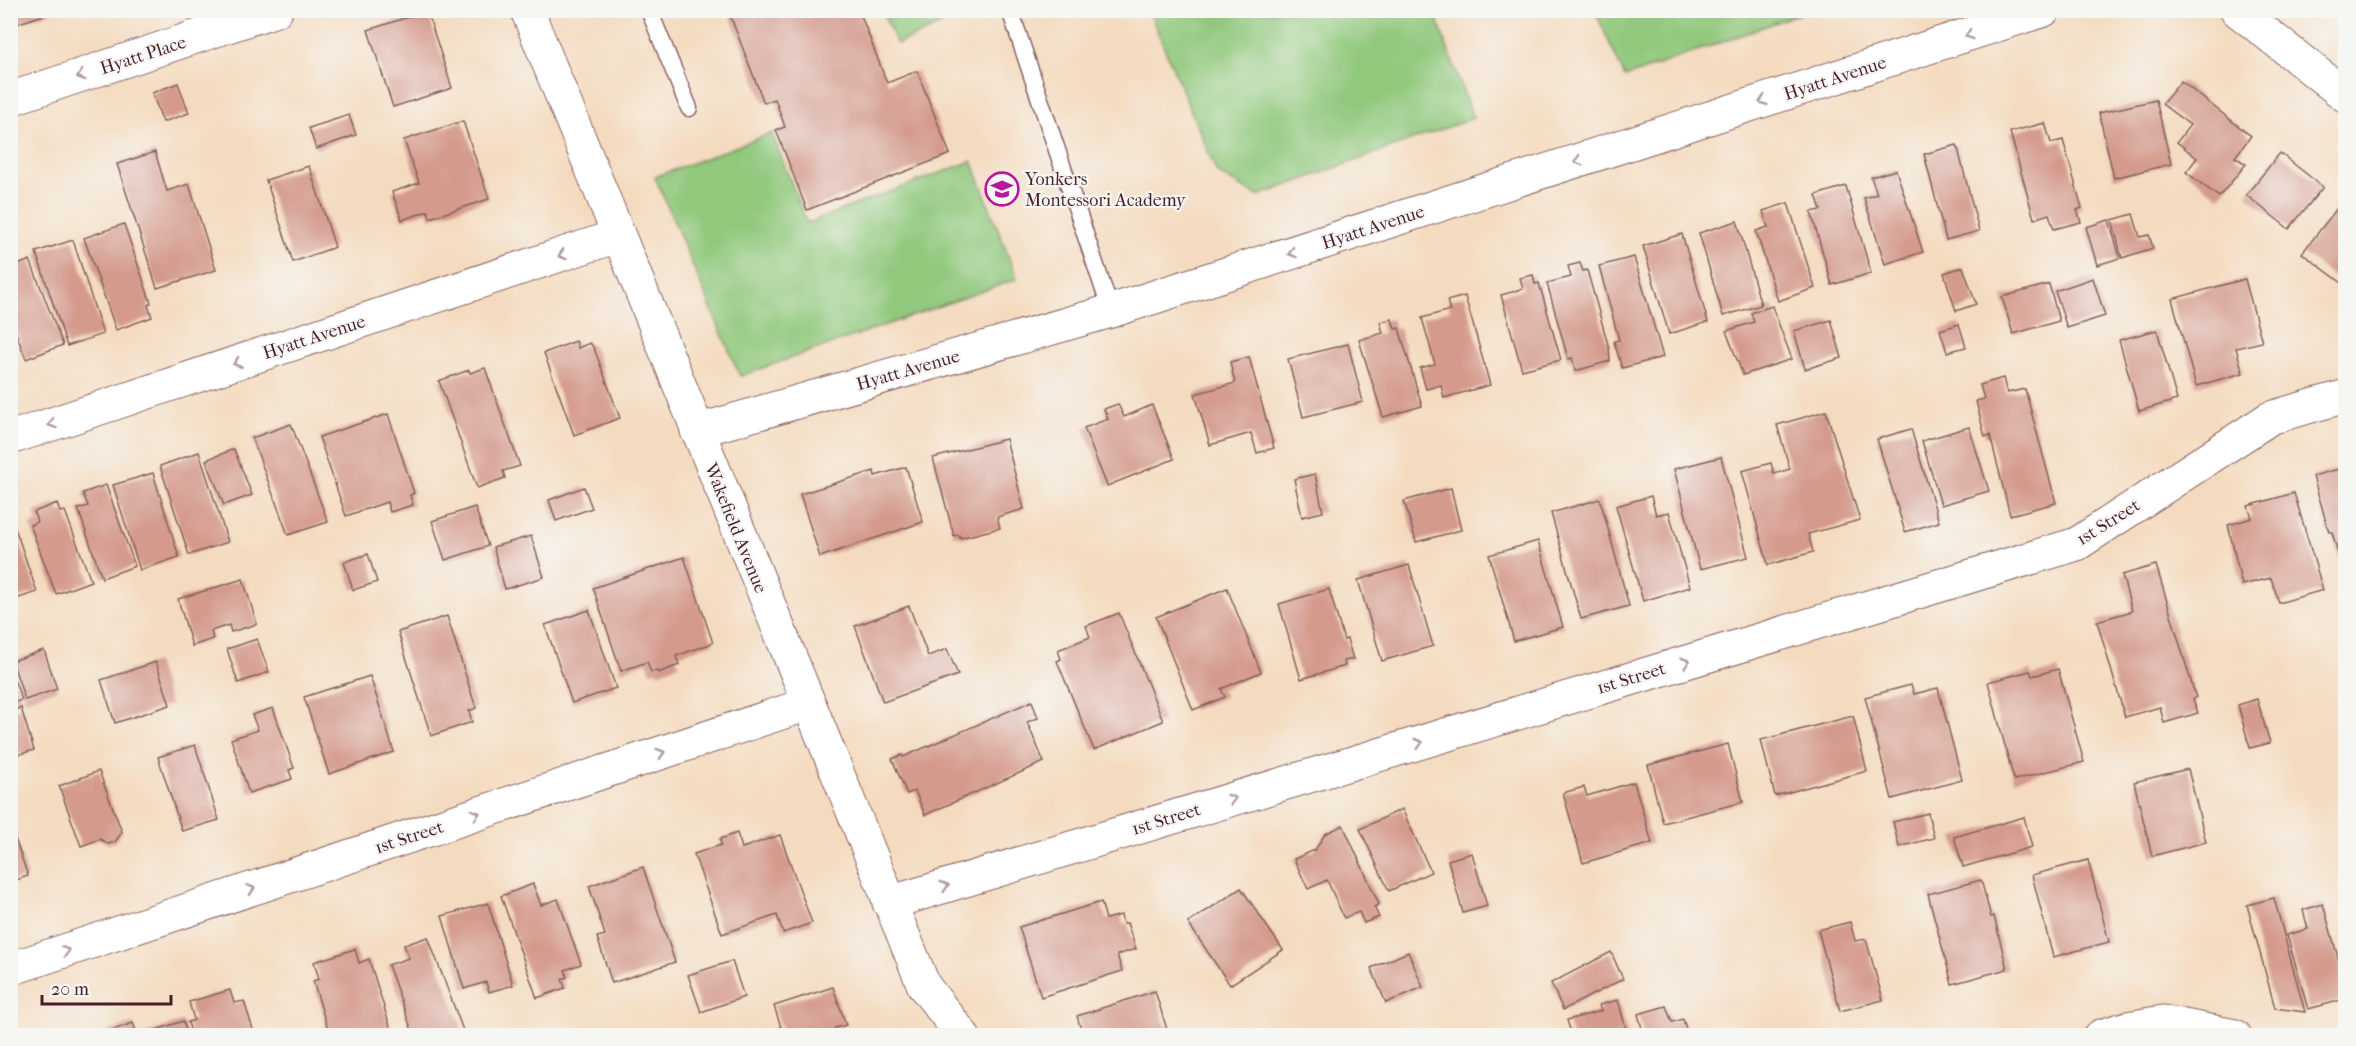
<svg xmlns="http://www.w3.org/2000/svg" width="2356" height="1046" font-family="'IM FELL French Canon',serif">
	<rect width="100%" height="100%" fill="#f6f6f2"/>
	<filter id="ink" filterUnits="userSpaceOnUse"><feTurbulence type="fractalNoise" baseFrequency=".0167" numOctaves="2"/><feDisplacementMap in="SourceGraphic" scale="12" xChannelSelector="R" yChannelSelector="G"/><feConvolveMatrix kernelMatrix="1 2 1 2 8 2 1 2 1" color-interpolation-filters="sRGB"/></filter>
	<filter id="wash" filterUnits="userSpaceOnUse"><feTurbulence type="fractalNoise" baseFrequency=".008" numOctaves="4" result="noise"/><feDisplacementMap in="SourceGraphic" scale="24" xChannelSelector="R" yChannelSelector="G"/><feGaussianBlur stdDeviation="1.35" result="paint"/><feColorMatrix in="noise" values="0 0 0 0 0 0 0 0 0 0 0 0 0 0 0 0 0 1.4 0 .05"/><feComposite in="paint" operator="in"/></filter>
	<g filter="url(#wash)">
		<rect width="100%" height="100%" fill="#f4dbbf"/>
		<g fill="#90c87b" stroke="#6d7453" stroke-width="1.5">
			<polygon points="971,11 971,12 897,44 882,11"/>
			<polygon points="1149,11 1434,11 1473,118 1258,196 1217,173"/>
			<polygon points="1595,11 1807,11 1625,77"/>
			<polygon points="772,133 807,223 972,161 1017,279 740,376 655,177"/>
		</g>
		<g id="blocks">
			<g fill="#d49a8c">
				<polygon points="10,10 49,10 50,13 10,26"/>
				<polygon points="728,10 859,10 887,83 917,71 950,154 807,210 776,130 785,127 775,99 764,103"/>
				<polygon points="2334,10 2346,10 2346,20"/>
				<polygon points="427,11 452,88 393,107 368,30"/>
				<polygon points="2181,81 2251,136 2235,157 2246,164 2219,197 2186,172 2197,158 2177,142 2190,125 2162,104"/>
				<polygon points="178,83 189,113 163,122 152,93"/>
				<polygon points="2156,100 2171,164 2114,178 2099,113"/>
				<polygon points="349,115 356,135 316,149 309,128"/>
				<polygon points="463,121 489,199 430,218 428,211 402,220 392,192 419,183 404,140"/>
				<polygon points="2045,123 2051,143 2063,140 2082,208 2077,210 2081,222 2054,229 2049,214 2034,219 2010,132"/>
				<polygon points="1957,145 1979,231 1946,240 1924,154"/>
				<polygon points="155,152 167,191 189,184 216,270 157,288 117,164"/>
				<polygon points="2280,153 2323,187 2289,229 2246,195"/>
				<polygon points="309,166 335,247 293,262 266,180"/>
				<polygon points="1896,170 1923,252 1885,264 1864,198 1877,194 1871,177"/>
				<polygon points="1846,186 1871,273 1832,285 1811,212 1821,210 1816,195"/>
				<polygon points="2342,202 2346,205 2346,286 2302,253"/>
				<polygon points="1788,203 1815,288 1778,301 1756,231 1768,227 1763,211"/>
				<polygon points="2133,214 2140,237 2149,235 2153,248 2122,258 2112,220"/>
				<polygon points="2109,220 2120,258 2097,265 2086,227"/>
				<polygon points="1737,221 1761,305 1723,316 1699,233"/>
				<polygon points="124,224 151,303 148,305 152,317 116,330 84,238"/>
				<polygon points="1682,234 1708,322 1669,334 1643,246"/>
				<polygon points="73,240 103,334 67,346 36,252"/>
				<polygon points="1634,257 1663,357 1622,368 1614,341 1619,340 1599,266"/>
				<polygon points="30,260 63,345 26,359 10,318 10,268"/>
				<polygon points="1580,263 1583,271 1587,270 1609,348 1610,361 1575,371 1572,358 1568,359 1547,283 1571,277 1568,266"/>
				<polygon points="1963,267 1976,304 1956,311 1944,273"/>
				<polygon points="1533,275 1535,284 1539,283 1561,360 1522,370 1501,295 1523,289 1520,278"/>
				<polygon points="2093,278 2105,316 2067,328 2055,291"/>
				<polygon points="2245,279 2262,342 2236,348 2243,373 2196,386 2172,299"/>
				<polygon points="2049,284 2059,321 2013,334 2002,297"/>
				<polygon points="1465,296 1490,385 1444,398 1441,385 1426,389 1420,368 1435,364 1422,318 1450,310 1447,301"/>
				<polygon points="1772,306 1792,359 1743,375 1726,331 1754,322 1751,313"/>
				<polygon points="1392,319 1395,329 1399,328 1422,406 1383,417 1359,340 1383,333 1380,322"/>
				<polygon points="1831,320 1842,358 1805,369 1794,331"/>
				<polygon points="1959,324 1966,347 1947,352 1940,330"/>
				<polygon points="2157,330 2177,400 2139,411 2119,340"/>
				<polygon points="576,341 578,348 590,343 594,348 620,418 574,435 544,353"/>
				<polygon points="1348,344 1363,402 1303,417 1288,359"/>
				<polygon points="1249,357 1274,448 1257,453 1251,433 1210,445 1195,394 1235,383 1230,362"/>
				<polygon points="485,368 520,466 503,471 505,478 477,488 439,381 469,370 470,373"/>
				<polygon points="2003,378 2007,393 2025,389 2056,503 2010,515 1990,435 1985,437 1976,401 1984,399 1980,385"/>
				<polygon points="1118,404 1124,417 1152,405 1174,459 1107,486 1084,428 1108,419 1104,409"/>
				<polygon points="1826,411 1860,520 1808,534 1813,552 1768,565 1742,471 1771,463 1774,474 1790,469 1777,425"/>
				<polygon points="388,414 414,493 410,495 413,505 390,512 387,502 346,516 319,437"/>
				<polygon points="291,424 328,522 288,535 252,438"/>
				<polygon points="1969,427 1989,491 1941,505 1922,441"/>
				<polygon points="1911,429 1939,522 1905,532 1877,439"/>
				<polygon points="1006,439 1024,509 997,517 1000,528 960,538 959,535 954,536 933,458"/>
				<polygon points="234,449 252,495 224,505 206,460"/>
				<polygon points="199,452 228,542 189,555 160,466"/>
				<polygon points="1721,457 1748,557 1700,569 1674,469"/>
				<polygon points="906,467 923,522 820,557 800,494 874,471 875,476"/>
				<polygon points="2346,467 2346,578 2345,578 2332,532 2329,532 2313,476"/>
				<polygon points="153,473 179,557 140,570 113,485"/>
				<polygon points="1315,474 1323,512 1302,517 1294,479"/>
				<polygon points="106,485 135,566 102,578 78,509 88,506 83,493"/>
				<polygon points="584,487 592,508 556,521 549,500"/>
				<polygon points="1451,488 1461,530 1416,542 1404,501"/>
				<polygon points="2294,493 2323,590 2279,603 2271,578 2242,585 2228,525 2252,518 2248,506"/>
				<polygon points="1651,496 1656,515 1669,512 1690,587 1643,601 1616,506"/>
				<polygon points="1600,499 1629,606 1581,619 1551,513"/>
				<polygon points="57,503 60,512 65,511 91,581 56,594 30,525 37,522 34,512"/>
				<polygon points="475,507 488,546 445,560 432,521"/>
				<polygon points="15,528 37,592 10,601 10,529"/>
				<polygon points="531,536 544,577 505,589 493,547"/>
				<polygon points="1538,541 1563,627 1514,641 1489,555"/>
				<polygon points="368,554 377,582 353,590 344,562"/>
				<polygon points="684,557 713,643 676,656 679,665 658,673 657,671 651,672 647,662 621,671 593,588"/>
				<polygon points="1409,565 1433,646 1382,661 1358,580"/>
				<polygon points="2156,565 2196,698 2193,699 2198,713 2164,723 2160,707 2125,717 2097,621 2132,611 2122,575"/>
				<polygon points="243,579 257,624 231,632 229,625 211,631 213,639 192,646 178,599"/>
				<polygon points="1227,588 1261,672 1221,689 1225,697 1193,710 1156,617"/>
				<polygon points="1329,589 1344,640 1347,639 1353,659 1344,661 1345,666 1301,679 1279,604"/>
				<polygon points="909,606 928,656 947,649 958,675 883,702 855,626"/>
				<polygon points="589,610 616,688 572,703 545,625"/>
				<polygon points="1119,613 1163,721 1094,750 1057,661 1061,659 1058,650 1090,637 1086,626"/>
				<polygon points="447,616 476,708 469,711 472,722 431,736 398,632"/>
				<polygon points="257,639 269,672 238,683 227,649"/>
				<polygon points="44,650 57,689 25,700 12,661"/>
				<polygon points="156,662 170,705 115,723 101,680"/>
				<polygon points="10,669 22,700 10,704"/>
				<polygon points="2058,669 2084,762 2014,780 1988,682 2030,671 2032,676"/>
				<polygon points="370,676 394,752 329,774 304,697"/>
				<polygon points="1911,685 1914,694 1938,688 1962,780 1892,799 1865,697"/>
				<polygon points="2257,699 2270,743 2250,748 2238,705"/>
				<polygon points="1032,701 1038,718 1027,722 1044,762 925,815 915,791 907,794 892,759 902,755 903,757"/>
				<polygon points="21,708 34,750 10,757 10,711"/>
				<polygon points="273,708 294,768 289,770 292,779 249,793 231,739 258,730 252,715"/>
				<polygon points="1853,716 1867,771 1775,796 1761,740"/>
				<polygon points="1728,744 1743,802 1663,823 1648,765"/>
				<polygon points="195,745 219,820 182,831 158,757"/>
				<polygon points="2188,769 2206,842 2152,856 2134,782"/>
				<polygon points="99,771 122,832 115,842 108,844 100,839 81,846 59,786"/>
				<polygon points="1634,782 1652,843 1583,863 1563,793 1584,787 1587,796"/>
				<polygon points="1402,809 1431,872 1389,891 1360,829"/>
				<polygon points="1928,813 1934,838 1899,847 1893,822"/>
				<polygon points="2024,817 2032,847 1963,867 1954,837"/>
				<polygon points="1343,825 1379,904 1374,907 1379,917 1364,923 1359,912 1344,918 1327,880 1308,889 1294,859 1315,850 1325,834"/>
				<polygon points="11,827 28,876 10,882 10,828"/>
				<polygon points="737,833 742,848 780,835 812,923 783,933 777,915 722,934 694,854 721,845 720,839"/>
				<polygon points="1472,853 1487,906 1463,913 1448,860"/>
				<polygon points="2088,860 2109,942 2053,957 2032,875"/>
				<polygon points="643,867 675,962 612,983 597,937 605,935 589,886"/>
				<polygon points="1981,880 1991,917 1994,916 2007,969 1952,984 1928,894"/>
				<polygon points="533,884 541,905 558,899 581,964 565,970 567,977 562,979 565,988 537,998 501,896"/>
				<polygon points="1241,888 1283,950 1230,985 1188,923"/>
				<polygon points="2274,898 2305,1012 2275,1008 2247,905"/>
				<polygon points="1101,902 1106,919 1121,915 1123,924 1127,923 1136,949 1117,955 1122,971 1041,997 1019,927"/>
				<polygon points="488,903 513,985 489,992 486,982 464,989 442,916"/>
				<polygon points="2323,904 2346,986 2346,999 2308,1009 2287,935 2308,929 2303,910"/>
				<polygon points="1850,922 1855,941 1866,939 1883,1000 1840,1011 1818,930"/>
				<polygon points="428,937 464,1033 457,1036 414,1036 388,965 409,958 404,945"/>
				<polygon points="355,949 359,963 369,959 393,1036 330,1036 313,981 319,979 314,962"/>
				<polygon points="1408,952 1423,987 1386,1003 1371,968"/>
				<polygon points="1611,952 1623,979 1563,1010 1551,983"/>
				<polygon points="732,961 744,997 701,1012 688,975"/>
				<polygon points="833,987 846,1025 835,1028 838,1036 784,1036 774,1006"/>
				<polygon points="230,990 234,1003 244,1001 255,1036 192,1036 188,1022 194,1020 189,1002"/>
				<polygon points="1155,991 1169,1036 1083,1036 1077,1016"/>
				<polygon points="1618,1000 1628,1036 1572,1036 1567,1020 1601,1011 1599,1005"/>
				<polygon points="1666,1006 1672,1022 1683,1019 1688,1036 1644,1036 1638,1014"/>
				<polygon points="183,1021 188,1036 141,1036 141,1035"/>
				<polygon points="133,1023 138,1036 98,1036 98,1035"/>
			</g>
		</g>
	</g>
	<g filter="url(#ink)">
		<use href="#blocks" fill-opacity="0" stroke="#86615f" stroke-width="1.5"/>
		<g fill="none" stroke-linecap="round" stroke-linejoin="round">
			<g stroke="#86615f" stroke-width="19">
				<g id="lane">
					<polyline points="649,10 689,108"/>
					<polyline points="1010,10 1111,311"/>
				</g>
			</g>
			<g stroke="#86615f" stroke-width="35">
				<g id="street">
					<polyline points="2237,10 2346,96"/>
					<polyline points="10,99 276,10"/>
					<polyline points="697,431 1111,311 2044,10"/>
					<polyline points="10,438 617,236"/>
					<polyline points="889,903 2077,544 2270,418 2346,396"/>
					<polyline points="10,969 808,704"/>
					<polyline points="2101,1036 2127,1028 2163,1022 2235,1036"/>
				</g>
			</g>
			<g stroke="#86615f" stroke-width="35">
				<polyline id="secondary" points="527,10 924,986 963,1036"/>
			</g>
			<use href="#lane" stroke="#fff" stroke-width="16"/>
			<use href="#street" stroke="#fff" stroke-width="33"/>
			<use href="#secondary" stroke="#fff" stroke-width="33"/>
		</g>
		<defs><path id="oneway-chevron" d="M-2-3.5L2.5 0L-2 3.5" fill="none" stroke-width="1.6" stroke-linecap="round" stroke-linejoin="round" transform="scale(1.5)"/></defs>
		<g stroke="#ae9aa0">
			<use href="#oneway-chevron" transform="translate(1969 35) rotate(162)"/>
			<use href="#oneway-chevron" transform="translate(81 76) rotate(162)"/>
			<use href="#oneway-chevron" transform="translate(1763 101) rotate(162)"/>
			<use href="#oneway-chevron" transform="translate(1578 161) rotate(162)"/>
			<use href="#oneway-chevron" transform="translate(1292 253) rotate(162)"/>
			<use href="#oneway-chevron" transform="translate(562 255) rotate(162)"/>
			<use href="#oneway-chevron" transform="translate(237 363) rotate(162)"/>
			<use href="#oneway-chevron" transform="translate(52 424) rotate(162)"/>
			<use href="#oneway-chevron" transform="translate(1686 662) rotate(-17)"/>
			<use href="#oneway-chevron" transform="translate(1419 743) rotate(-17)"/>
			<use href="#oneway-chevron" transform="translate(661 753) rotate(-18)"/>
			<use href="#oneway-chevron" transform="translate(1232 799) rotate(-17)"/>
			<use href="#oneway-chevron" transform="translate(476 814) rotate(-18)"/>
			<use href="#oneway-chevron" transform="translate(945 886) rotate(-17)"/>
			<use href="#oneway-chevron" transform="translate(251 889) rotate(-18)"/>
			<use href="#oneway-chevron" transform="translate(66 951) rotate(-18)"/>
		</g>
	</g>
	<defs>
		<g id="school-ring" transform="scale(1.725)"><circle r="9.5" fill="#f6f6f2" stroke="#b5179e" stroke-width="1.5"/><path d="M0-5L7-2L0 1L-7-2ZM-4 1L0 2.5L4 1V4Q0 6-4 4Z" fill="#b5179e"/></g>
	</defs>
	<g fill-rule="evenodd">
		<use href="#school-ring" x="1002" y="189"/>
	</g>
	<g text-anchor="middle" stroke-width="4.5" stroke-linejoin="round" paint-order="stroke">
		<g font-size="18" fill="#4a1f2b" stroke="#f6f6f2">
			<text transform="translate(143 55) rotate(-18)" y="6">Hyatt Place</text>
			<text transform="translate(1835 78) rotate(-18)" y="6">Hyatt Avenue</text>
			<text transform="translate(1373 227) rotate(-18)" y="6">Hyatt Avenue</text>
			<text transform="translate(314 337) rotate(-18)" y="6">Hyatt Avenue</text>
			<text transform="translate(908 370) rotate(-16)" y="6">Hyatt Avenue</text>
			<text transform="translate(2108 522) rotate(-32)" y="6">1st Street</text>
			<text transform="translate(736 528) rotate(68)" y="6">Wakefield Avenue</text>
			<text transform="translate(1631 678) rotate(-17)" y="6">1st Street</text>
			<text transform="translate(1166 819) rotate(-17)" y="6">1st Street</text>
			<text transform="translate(409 837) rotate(-18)" y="6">1st Street</text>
		</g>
		<g font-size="18" fill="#4a1f2b" stroke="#f6f6f2" text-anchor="start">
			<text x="1025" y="185">Yonkers<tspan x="1025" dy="21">Montessori Academy</tspan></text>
		</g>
	</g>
	<rect width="2356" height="1046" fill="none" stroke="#f6f6f2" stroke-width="36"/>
	<path d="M42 995v9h129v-9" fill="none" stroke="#4a1f2b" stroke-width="3"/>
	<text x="51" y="995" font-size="18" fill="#4a1f2b" stroke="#f6f6f2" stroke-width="4.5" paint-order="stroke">20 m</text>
</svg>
